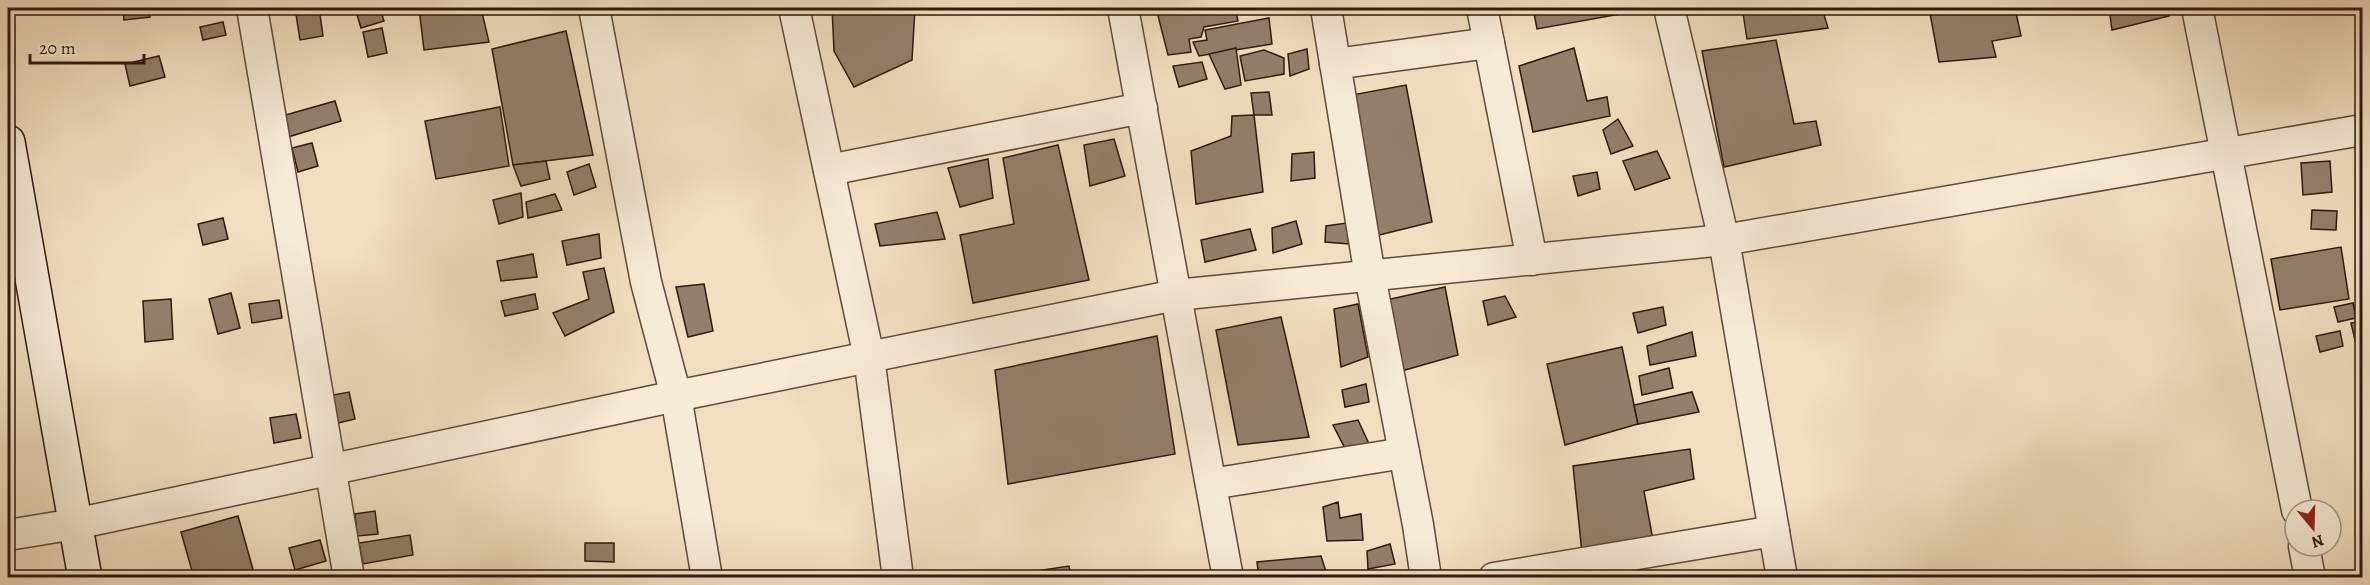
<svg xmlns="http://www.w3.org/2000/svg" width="2370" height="585" font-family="Alegreya,serif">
	<rect width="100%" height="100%" fill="#f2dec0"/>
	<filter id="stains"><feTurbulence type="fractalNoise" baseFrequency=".00333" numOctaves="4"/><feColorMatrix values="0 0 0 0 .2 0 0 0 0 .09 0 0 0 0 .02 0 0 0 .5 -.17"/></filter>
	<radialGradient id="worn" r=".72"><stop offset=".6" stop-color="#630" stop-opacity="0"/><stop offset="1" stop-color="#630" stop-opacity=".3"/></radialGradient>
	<g fill="#947f6b" stroke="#2f190f" stroke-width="1.5">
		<polygon points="123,8 149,8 150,17 124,20"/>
		<polygon points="295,8 319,8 323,36 300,40"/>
		<polygon points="355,8 380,8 384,21 361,28"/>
		<polygon points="419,8 481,8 489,42 424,50"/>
		<polygon points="832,8 915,8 912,60 854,87 834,51"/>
		<polygon points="1156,8 1235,8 1238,21 1204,27 1201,37 1189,39 1191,52 1168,55"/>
		<polygon points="1533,8 1631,8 1632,12 1537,29"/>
		<polygon points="1789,8 1822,8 1828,28 1747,39 1743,13"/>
		<polygon points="1929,8 2015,8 2021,36 1992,41 1996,57 1939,62"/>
		<polygon points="2109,8 2166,8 2169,16 2112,30"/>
		<polygon points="1269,18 1272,44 1199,56 1193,42 1207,40 1205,30"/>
		<polygon points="223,22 226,35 203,40 200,27"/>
		<polygon points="382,28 387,53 368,57 363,32"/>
		<polygon points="566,31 593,155 513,165 492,49"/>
		<polygon points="1776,40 1794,124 1816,121 1821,145 1724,167 1702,51"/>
		<polygon points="1236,48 1241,85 1225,89 1209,54"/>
		<polygon points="1574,48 1587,101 1607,97 1610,116 1533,132 1519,66"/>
		<polygon points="1307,49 1309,69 1290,76 1288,54"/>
		<polygon points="1264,50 1284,58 1284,74 1245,81 1240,56"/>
		<polygon points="159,56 165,77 130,86 125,64"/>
		<polygon points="1202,62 1207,79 1179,87 1173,66"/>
		<polygon points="1406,85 1432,222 1375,236 1352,95"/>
		<polygon points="1269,92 1272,115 1254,115 1251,93"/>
		<polygon points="335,101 341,121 288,137 282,116"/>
		<polygon points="500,107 509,166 436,179 425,121"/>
		<polygon points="1254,115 1263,192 1196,204 1191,151 1231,136 1232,116"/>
		<polygon points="1618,119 1633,146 1611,154 1603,130"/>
		<polygon points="1114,139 1125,176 1090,186 1084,145"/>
		<polygon points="312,143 318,166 298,172 292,148"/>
		<polygon points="1058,145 1089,280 973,303 960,235 1014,224 1003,158"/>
		<polygon points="1657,151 1670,178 1635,190 1623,161"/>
		<polygon points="1314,152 1315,178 1291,181 1292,154"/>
		<polygon points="988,159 993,198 960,207 948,168"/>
		<polygon points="546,161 550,179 521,186 513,165"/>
		<polygon points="2330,161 2332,192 2303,195 2301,163"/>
		<polygon points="589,164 596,187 574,195 567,172"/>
		<polygon points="1597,172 1600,189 1578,196 1573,176"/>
		<polygon points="521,193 523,217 499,224 493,200"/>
		<polygon points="555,194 562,210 528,218 526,202"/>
		<polygon points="2312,210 2337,211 2336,230 2311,229"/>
		<polygon points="937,212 945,239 880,246 875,224"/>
		<polygon points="223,218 228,239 203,245 198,224"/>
		<polygon points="1296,221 1302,244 1273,253 1272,228"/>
		<polygon points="1347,223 1349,244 1325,242 1326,226"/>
		<polygon points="1250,229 1256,250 1205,262 1201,240"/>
		<polygon points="599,234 601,258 567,265 562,241"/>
		<polygon points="2341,247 2349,299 2280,310 2271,259"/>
		<polygon points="533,254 537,277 501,281 497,261"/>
		<polygon points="604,268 614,312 565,336 553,313 589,299 583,272"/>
		<polygon points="704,284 713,331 688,337 676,287"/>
		<polygon points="1445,287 1458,355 1398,372 1386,300"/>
		<polygon points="231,293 240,328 218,334 209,299"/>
		<polygon points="535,294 538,309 505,316 501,301"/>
		<polygon points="1505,296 1516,317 1488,325 1483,301"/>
		<polygon points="171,299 173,339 145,342 143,301"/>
		<polygon points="279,300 282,318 252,323 249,304"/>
		<polygon points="2353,303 2356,318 2338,322 2334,307"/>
		<polygon points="1358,304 1368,357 1341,367 1334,309"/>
		<polygon points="1663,307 1666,325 1638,333 1633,313"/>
		<polygon points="1281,317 1309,437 1238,445 1216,330"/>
		<polygon points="2362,321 2362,369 2351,323"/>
		<polygon points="2340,331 2343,346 2320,352 2316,336"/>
		<polygon points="1692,332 1696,356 1650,365 1647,346"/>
		<polygon points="1157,336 1175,454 1008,484 995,370"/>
		<polygon points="1622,347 1638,424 1565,445 1547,364"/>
		<polygon points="1669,368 1673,388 1642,395 1639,376"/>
		<polygon points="1366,384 1369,402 1345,407 1342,390"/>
		<polygon points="349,392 355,419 338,423 333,395"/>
		<polygon points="1692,392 1699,412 1638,424 1634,405"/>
		<polygon points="296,414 301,438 274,443 270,418"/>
		<polygon points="1358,420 1370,446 1347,452 1333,425"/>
		<polygon points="1690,449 1694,479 1644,491 1653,540 1582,553 1573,466"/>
		<polygon points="1338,502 1340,518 1361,514 1363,540 1327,541 1323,507"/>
		<polygon points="375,511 378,534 357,536 355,514"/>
		<polygon points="238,516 254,573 238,578 194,578 181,532"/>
		<polygon points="410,535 413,555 363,564 359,543"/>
		<polygon points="320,540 326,561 295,570 289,548"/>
		<polygon points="585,543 614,543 614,562 585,561"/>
		<polygon points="1390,544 1395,564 1368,569 1367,551"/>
		<polygon points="1321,556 1328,578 1259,578 1257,562"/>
		<polygon points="1069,566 1071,578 989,578"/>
	</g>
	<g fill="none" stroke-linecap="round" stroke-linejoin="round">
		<g stroke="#604a3b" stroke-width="33">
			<g id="street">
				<polyline points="252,8 349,578"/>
				<polyline points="594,8 646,282 676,396 707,578"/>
				<polyline points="794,8 869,357 898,578"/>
				<polyline points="1123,8 1228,578"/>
				<polyline points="1326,8 1370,276 1418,525 1426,578"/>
				<polyline points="1482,8 1532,260"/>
				<polyline points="1669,8 1724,240 1782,578"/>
				<polyline points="2197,8 2297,510"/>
				<polyline points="1335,64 1489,43"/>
				<polyline points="829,170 1142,108"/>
				<polyline points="1211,484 1404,453"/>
				<polyline points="8,535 75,524 676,396 1176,295 1724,240 2362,130"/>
				<polyline points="2304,546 2310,578"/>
				<polyline points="1494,578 1774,531"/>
			</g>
		</g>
		<g stroke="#2f190f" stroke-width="36">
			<polyline id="secondary" points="8,142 85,578"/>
		</g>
		<use href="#street" stroke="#f7ead6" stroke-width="30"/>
		<use href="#secondary" stroke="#f7ead6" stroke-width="33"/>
	</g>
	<rect width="2370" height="585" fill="none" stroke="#f2dec0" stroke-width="30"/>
	<rect x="9" y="9" width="2352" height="567" fill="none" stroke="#2f190f" stroke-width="3"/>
	<rect x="15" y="15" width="2340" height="555" fill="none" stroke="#2f190f" stroke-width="1.5"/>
	<g transform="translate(2313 528) rotate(161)"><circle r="28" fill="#f7ead6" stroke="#a79686" stroke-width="1.5"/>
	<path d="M0-4.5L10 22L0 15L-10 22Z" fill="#8f2418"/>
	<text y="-9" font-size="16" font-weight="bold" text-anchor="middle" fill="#2f190f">N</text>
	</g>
	<path d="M30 54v9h114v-9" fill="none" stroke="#2f190f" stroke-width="3"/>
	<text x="39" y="54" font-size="18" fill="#2f190f" stroke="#f7ead6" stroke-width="4.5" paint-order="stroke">20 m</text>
	<rect width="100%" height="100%" filter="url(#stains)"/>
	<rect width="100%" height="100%" fill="url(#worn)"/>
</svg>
